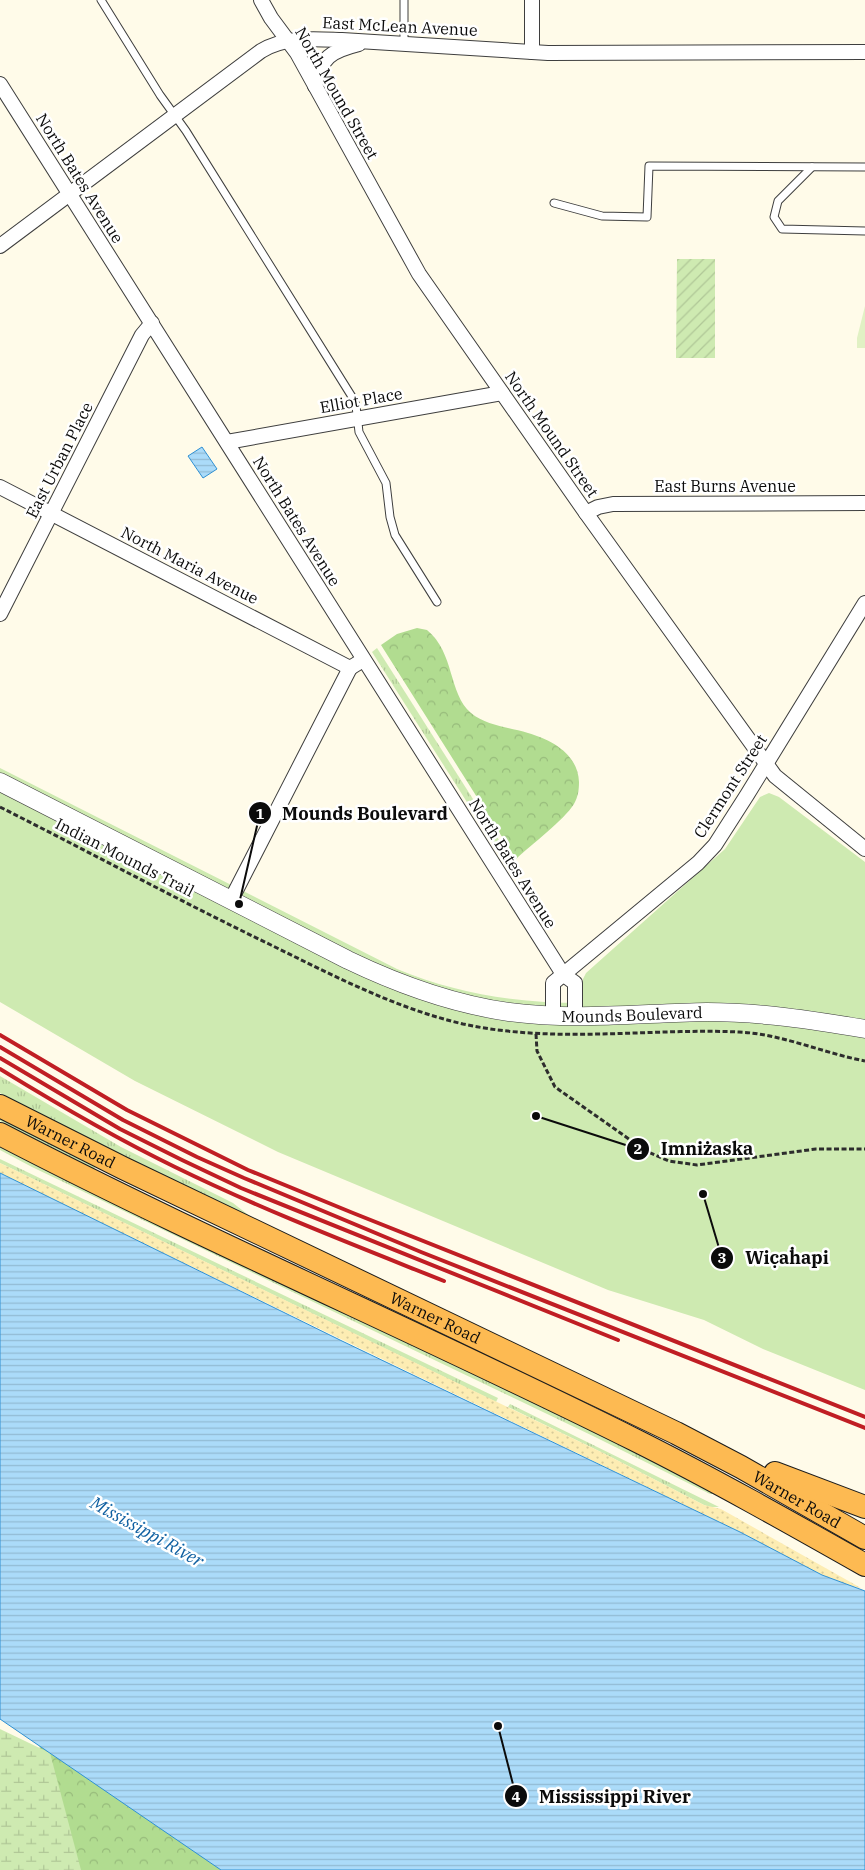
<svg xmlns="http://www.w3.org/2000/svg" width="865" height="1870" font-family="'IBM Plex Serif',serif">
	<defs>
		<pattern id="grass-tufts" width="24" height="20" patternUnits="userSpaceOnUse" patternTransform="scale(1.25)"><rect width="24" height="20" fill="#ceeab1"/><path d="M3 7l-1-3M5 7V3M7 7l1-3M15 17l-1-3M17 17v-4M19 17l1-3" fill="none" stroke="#b0c797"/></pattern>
		<pattern id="forest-crowns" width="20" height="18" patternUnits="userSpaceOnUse" patternTransform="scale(1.25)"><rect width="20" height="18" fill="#b1dc90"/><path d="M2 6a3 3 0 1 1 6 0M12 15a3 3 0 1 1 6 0" fill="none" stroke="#97bb7b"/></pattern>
		<pattern id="wetland-marsh" width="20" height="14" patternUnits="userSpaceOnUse" patternTransform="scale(1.25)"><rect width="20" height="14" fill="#ceeab1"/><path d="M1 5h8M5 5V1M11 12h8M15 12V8" fill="none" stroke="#b0c797"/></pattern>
		<pattern id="sand-dots" width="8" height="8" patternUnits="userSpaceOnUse" patternTransform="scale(1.25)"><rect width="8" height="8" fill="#fdedb3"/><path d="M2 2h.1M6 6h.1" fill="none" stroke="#d8ca99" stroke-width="1.8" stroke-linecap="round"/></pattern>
		<pattern id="garden-furrows" width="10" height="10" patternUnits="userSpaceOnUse" patternTransform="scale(1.25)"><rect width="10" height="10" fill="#ceeab1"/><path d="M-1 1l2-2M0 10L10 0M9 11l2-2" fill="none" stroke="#b0c797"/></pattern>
		<pattern id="water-rules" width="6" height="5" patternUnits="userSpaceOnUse" patternTransform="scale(1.25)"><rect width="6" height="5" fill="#abdbf9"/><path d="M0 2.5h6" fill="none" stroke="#92bbd4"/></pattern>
	</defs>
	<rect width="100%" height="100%" fill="#fffbe9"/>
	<g fill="url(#grass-tufts)">
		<polygon points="377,648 513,862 508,867 372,652"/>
		<polygon points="0,1076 121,1147 233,1203 251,1217 83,1137 0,1093"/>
		<polygon points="0,1118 95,1167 94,1169 0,1121"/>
		<polygon points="0,1146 51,1173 603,1436 715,1494 710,1494 593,1436 32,1167 0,1150"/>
		<polygon points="0,1159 498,1398 496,1402 0,1163"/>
		<polygon points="510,1404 719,1507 709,1507 704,1505 603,1453 508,1407"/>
	</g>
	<g fill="url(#forest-crowns)">
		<path d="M 417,628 L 427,630 C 455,653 448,693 471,713 C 487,726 509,727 528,733 C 552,740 578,754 579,782 C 579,790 578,797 574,804 C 564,820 531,845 516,859 L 381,645 L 397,634 Z"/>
		<polygon points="39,1745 222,1870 76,1870"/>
	</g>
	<polygon fill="url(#wetland-marsh)" points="0,1729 50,1753 81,1870 0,1870"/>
	<path fill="url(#sand-dots)" d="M 0,1163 L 603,1453 L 704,1505 L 721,1509 L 861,1588 C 823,1581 774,1550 740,1532 L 43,1195 L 0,1173 Z"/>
	<path fill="#ceeab1" d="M 0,768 L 397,969 C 457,994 518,1003 582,1003 L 583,979 L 586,973 L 725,849 L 760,797 L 769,793 L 779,797 L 865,862 L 865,1390 L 763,1349 L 704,1320 L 608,1290 L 278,1152 L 135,1081 L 0,1002 Z"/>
	<polygon fill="url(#garden-furrows)" points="677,259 715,259 715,358 676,358"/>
	<polygon fill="#e1f1c4" points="865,306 865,348 857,348 857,338"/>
	<g fill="url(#water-rules)" stroke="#2f90d3">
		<polygon points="202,447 217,469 203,478 188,456"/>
		<polygon points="0,1173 342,1341 740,1532 822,1575 865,1591 865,1870 221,1870 0,1719"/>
	</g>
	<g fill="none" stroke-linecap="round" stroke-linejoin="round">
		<g stroke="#3e3e3e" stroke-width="9">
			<g id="service">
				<polyline points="101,0 160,95 186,131 354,400 356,406 359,432 386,483 390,517 395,535 437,602"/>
				<polyline points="404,43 404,0"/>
				<polyline points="812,167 778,201 774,217 782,229 865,231"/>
				<polyline points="554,203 602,216 647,217 649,166 865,167"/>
			</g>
		</g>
		<g stroke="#3e3e3e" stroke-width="16">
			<g id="minor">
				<polyline points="261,0 271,18 297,53 419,274 586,513 775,776 865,849"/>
				<polyline points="532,52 532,0"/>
				<polyline points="0,84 561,971 564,975 575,983 575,1015"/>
				<path d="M 315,86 C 321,57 331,51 359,44"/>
				<path d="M 0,246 L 261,51 C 285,36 315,39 342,40 L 548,53 L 865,52"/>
				<polyline points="227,442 502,393"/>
				<polyline points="0,487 350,668 363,660"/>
				<polyline points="586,513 598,507 613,504 865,503"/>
				<polyline points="0,614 142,335 152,323"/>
				<polyline points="231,900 350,668"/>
				<polyline points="553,1015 553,983 698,863 715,845 747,795 865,603"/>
			</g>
		</g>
		<g stroke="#3e3e3e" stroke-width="19">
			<g id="tertiary">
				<path id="s1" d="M 0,782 L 348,960 C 400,985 452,1004 509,1012 C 575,1021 641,1013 707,1012 C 760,1012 812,1020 865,1029"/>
			</g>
		</g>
		<g stroke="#1c1c1c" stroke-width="24">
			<g id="trunk">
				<path id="s2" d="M 0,1106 L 123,1168 L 676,1433 L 741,1467 L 865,1538"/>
				<path d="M 0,1134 C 208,1242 425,1335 635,1440 C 713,1479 789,1522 865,1565"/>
				<polyline points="775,1473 865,1507"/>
			</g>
		</g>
		<g stroke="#2d2d2d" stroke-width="3" stroke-dasharray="5 2.5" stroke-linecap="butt">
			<polyline points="69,169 75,165 78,171"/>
			<polyline points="90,203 96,199 92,193"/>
			<path d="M 0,807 C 91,853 180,901 271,945 C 334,976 395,1008 463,1024 C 555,1044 647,1028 739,1032 C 782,1034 823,1053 865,1061"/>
			<polyline points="536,1034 537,1051 555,1087 646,1151 669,1161 697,1165 816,1149 865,1149"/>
		</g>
		<use href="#service" stroke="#fff" stroke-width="7"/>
		<use href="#minor" stroke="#fff" stroke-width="14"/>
		<use href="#tertiary" stroke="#fff" stroke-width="18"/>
		<use href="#trunk" stroke="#fdba52" stroke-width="22"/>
		<g stroke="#c01e24" stroke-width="4">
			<polyline points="0,1035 127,1110 248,1170 353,1213 865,1417"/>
			<polyline points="0,1047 123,1120 197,1157 244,1178 421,1252 865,1428"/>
			<polyline points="0,1058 120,1129 182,1160 241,1188 618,1340"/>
			<path d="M 0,1069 C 57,1104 115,1138 175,1167 C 263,1210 354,1245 444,1281"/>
		</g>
	</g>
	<g text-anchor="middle" stroke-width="5" stroke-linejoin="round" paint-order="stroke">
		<g font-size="16" fill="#0b0b0b" stroke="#fff">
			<text transform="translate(400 26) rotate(3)" y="6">East McLean Avenue</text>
			<text transform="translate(337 93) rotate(60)" y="6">North Mound Street</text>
			<text transform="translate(80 178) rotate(58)" y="6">North Bates Avenue</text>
			<text transform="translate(361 400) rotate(-10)" y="6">Elliot Place</text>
			<text transform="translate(552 434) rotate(55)" y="6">North Mound Street</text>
			<text transform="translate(59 460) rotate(-63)" y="6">East Urban Place</text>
			<text x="725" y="492">East Burns Avenue</text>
			<text transform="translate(297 521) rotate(58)" y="6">North Bates Avenue</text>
			<text transform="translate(190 565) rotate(27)" y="6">North Maria Avenue</text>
			<text transform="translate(730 786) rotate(-57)" y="6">Clermont Street</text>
			<text transform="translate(125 857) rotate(27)" y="6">Indian Mounds Trail</text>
			<text transform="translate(513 863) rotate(58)" y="6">North Bates Avenue</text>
			<text dy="6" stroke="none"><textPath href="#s1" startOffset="684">Mounds Boulevard</textPath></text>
			<text dy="6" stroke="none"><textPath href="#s2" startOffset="79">Warner Road</textPath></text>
			<text dy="6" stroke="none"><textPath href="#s2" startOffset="484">Warner Road</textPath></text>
			<text dy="6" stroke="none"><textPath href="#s2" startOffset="889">Warner Road</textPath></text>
		</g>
		<g font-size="18" font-style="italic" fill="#1060a1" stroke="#fff">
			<text transform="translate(147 1532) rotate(29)" y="6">Mississippi River</text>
		</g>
	</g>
	<path fill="none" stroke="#0b0b0b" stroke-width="2" d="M239 904L260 813M536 1116L638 1149M703 1194L722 1258M498 1726L516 1796"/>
	<g fill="#0b0b0b" stroke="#fff" stroke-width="2">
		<circle cx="239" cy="904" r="5"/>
		<circle cx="536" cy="1116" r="5"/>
		<circle cx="703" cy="1194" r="5"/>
		<circle cx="498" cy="1726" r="5"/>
		<circle cx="260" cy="813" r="12"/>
		<circle cx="638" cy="1149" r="12"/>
		<circle cx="722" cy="1258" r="12"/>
		<circle cx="516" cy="1796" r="12"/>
	</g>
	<g font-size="15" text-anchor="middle" font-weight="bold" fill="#fff">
		<text x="260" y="819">1</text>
		<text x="638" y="1154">2</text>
		<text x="722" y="1263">3</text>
		<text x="516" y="1802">4</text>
	</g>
	<g font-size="18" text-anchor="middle" font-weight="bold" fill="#0b0b0b" stroke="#fff" stroke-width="5" stroke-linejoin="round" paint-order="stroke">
		<text x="365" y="820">Mounds Boulevard</text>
		<text x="707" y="1155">Imniżaska</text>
		<text x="787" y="1264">Wic̣aḣapi</text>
		<text x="615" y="1803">Mississippi River</text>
	</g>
</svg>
